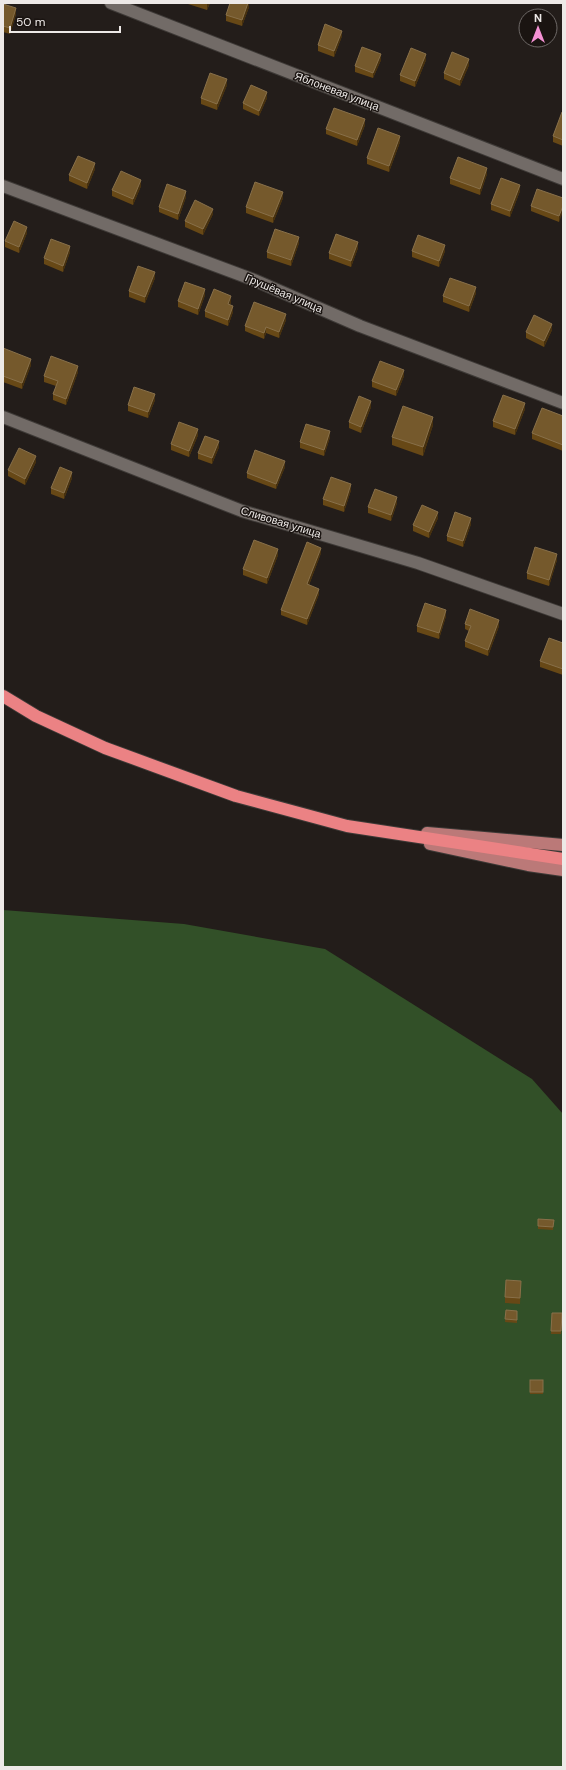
<svg xmlns="http://www.w3.org/2000/svg" width="566" height="1770" font-family="'DM Sans',sans-serif">
	<rect width="100%" height="100%" fill="#231d1a"/>
	<polygon fill="#325028" points="3,910 184,924 325,949 532,1079 563,1114 563,1767 3,1767"/>
	<g fill="none" stroke-linecap="round" stroke-linejoin="round">
		<g stroke="#3e3a37" stroke-width="14">
			<g id="minor">
				<polyline points="111,3 563,179"/>
				<polyline points="3,186 254,280 360,326 563,403"/>
				<polyline points="3,417 242,511 418,563 563,614"/>
			</g>
		</g>
		<g stroke="#3e3a37" stroke-width="14">
			<g id="major">
				<polyline points="427,833 563,845"/>
				<polyline points="430,844 528,865 563,870"/>
			</g>
		</g>
		<g stroke="#3e3a37" stroke-width="14">
			<polyline id="highway" points="3,696 36,716 105,748 236,796 347,826 563,859"/>
		</g>
		<use href="#minor" stroke="#726b67" stroke-width="12"/>
		<use href="#major" stroke="#bb7978" stroke-width="12"/>
		<use href="#highway" stroke="#eb8284" stroke-width="12"/>
	</g>
	<g fill="#674816">
		<polygon points="188,3 210,3 207,10 188,4"/>
		<polygon points="249,3 249,7 242,26 226,21 226,15"/>
		<polygon points="3,4 16,14 10,34 3,32"/>
		<polygon points="342,36 334,57 318,51 318,45"/>
		<polygon points="381,60 373,78 355,72 355,66"/>
		<polygon points="426,60 415,87 400,81 400,75"/>
		<polygon points="469,65 460,86 444,79 444,73"/>
		<polygon points="227,85 217,110 201,104 201,98"/>
		<polygon points="267,98 259,116 243,109 243,103"/>
		<polygon points="563,112 563,146 553,142 553,136"/>
		<polygon points="365,125 357,146 326,134 326,129"/>
		<polygon points="400,142 389,172 367,164 367,158"/>
		<polygon points="95,169 87,189 69,181 69,175"/>
		<polygon points="487,174 480,195 450,184 450,178"/>
		<polygon points="141,186 133,205 112,196 112,190"/>
		<polygon points="520,191 510,217 491,210 491,204"/>
		<polygon points="186,197 178,220 159,212 159,207"/>
		<polygon points="283,198 273,223 246,213 246,207"/>
		<polygon points="563,198 559,222 531,211 531,206"/>
		<polygon points="213,214 203,235 185,227 185,221"/>
		<polygon points="27,233 19,253 5,247 5,241"/>
		<polygon points="299,243 291,266 267,258 267,252"/>
		<polygon points="358,248 351,267 329,259 329,253"/>
		<polygon points="412,251 445,251 439,267 412,257"/>
		<polygon points="70,252 63,272 44,264 44,258"/>
		<polygon points="155,278 145,303 129,297 129,291"/>
		<polygon points="476,293 469,312 443,302 443,296"/>
		<polygon points="205,295 198,315 178,307 178,301"/>
		<polygon points="231,302 230,305 233,312 228,326 205,317 205,311"/>
		<polygon points="286,320 279,338 266,333 264,339 245,331 245,326"/>
		<polygon points="552,330 544,347 526,338 526,332"/>
		<polygon points="3,348 31,365 22,389 3,382"/>
		<polygon points="78,372 66,405 53,400 53,394 56,386 44,382 44,376"/>
		<polygon points="404,376 396,396 372,387 372,381"/>
		<polygon points="155,400 148,418 128,411 128,405"/>
		<polygon points="371,407 361,433 349,428 349,422"/>
		<polygon points="525,409 515,435 493,427 493,421"/>
		<polygon points="563,416 563,451 532,439 532,433"/>
		<polygon points="433,425 423,456 392,445 392,437"/>
		<polygon points="198,435 189,457 171,450 171,444"/>
		<polygon points="330,437 324,456 300,448 300,442"/>
		<polygon points="219,447 212,464 198,459 198,453"/>
		<polygon points="36,462 25,485 8,476 8,470"/>
		<polygon points="285,467 276,489 247,478 247,473"/>
		<polygon points="72,478 64,499 51,494 51,488"/>
		<polygon points="351,490 344,512 323,505 323,499"/>
		<polygon points="397,503 391,521 368,513 368,507"/>
		<polygon points="438,518 429,538 413,531 413,525"/>
		<polygon points="471,524 463,547 447,541 447,536"/>
		<polygon points="321,553 309,585 319,594 307,625 281,615 281,610"/>
		<polygon points="278,555 267,584 243,575 243,569"/>
		<polygon points="557,560 549,586 527,579 527,573"/>
		<polygon points="446,616 439,639 417,632 417,626"/>
		<polygon points="465,624 499,626 488,656 465,647 465,641 469,631 465,629"/>
		<polygon points="563,643 563,675 540,667 540,661"/>
		<polygon points="538,1219 554,1220 553,1230 538,1229"/>
		<polygon points="521,1281 520,1304 505,1303 505,1297"/>
		<polygon points="506,1310 517,1311 517,1323 505,1322"/>
		<polygon points="552,1313 562,1313 561,1334 551,1334"/>
		<rect x="530" y="1380" width="13" height="14"/>
	</g>
	<g fill="#46300e">
		<polygon points="208,3 210,3 207,10 207,4"/>
		<polygon points="248,3 249,3 249,7 242,26 242,20"/>
		<polygon points="16,8 16,14 10,34 10,28"/>
		<polygon points="342,31 342,36 334,57 334,51"/>
		<polygon points="381,54 381,60 373,78 373,73"/>
		<polygon points="426,54 426,60 415,87 415,81"/>
		<polygon points="469,59 469,65 460,86 460,80"/>
		<polygon points="227,79 227,85 217,110 217,104"/>
		<polygon points="267,92 267,98 259,116 259,111"/>
		<polygon points="365,119 365,125 357,146 357,140"/>
		<polygon points="400,136 400,142 389,172 389,166"/>
		<polygon points="95,163 95,169 87,189 87,183"/>
		<polygon points="487,168 487,174 480,195 480,189"/>
		<polygon points="141,180 141,186 133,205 133,199"/>
		<polygon points="520,185 520,191 510,217 510,211"/>
		<polygon points="186,191 186,197 178,220 178,214"/>
		<polygon points="283,192 283,198 273,223 273,217"/>
		<polygon points="563,206 563,212 559,222 559,216"/>
		<polygon points="213,209 213,214 203,235 203,229"/>
		<polygon points="27,227 27,233 19,253 19,247"/>
		<polygon points="299,237 299,243 291,266 291,260"/>
		<polygon points="358,242 358,248 351,267 351,261"/>
		<polygon points="445,245 445,251 439,267 439,261"/>
		<polygon points="70,246 70,252 63,272 63,266"/>
		<polygon points="155,272 155,278 145,303 145,297"/>
		<polygon points="476,287 476,293 469,312 469,306"/>
		<polygon points="205,289 205,295 198,315 198,309"/>
		<polygon points="231,296 231,302 228,310 228,304"/>
		<polygon points="233,306 233,312 228,326 228,320"/>
		<polygon points="286,314 286,320 279,338 279,332"/>
		<polygon points="552,324 552,330 544,347 544,341"/>
		<polygon points="266,327 266,333 264,339 264,333"/>
		<polygon points="31,359 31,365 22,389 22,383"/>
		<polygon points="78,366 78,372 66,405 66,399"/>
		<polygon points="404,370 404,376 396,396 396,390"/>
		<polygon points="155,394 155,400 148,418 148,412"/>
		<polygon points="371,401 371,407 361,433 361,427"/>
		<polygon points="525,403 525,409 515,435 515,429"/>
		<polygon points="433,417 433,425 423,456 423,447"/>
		<polygon points="198,429 198,435 189,457 189,451"/>
		<polygon points="330,431 330,437 324,456 324,450"/>
		<polygon points="219,441 219,447 212,464 212,458"/>
		<polygon points="36,456 36,462 25,485 25,479"/>
		<polygon points="285,461 285,467 276,489 276,484"/>
		<polygon points="72,472 72,478 64,499 64,493"/>
		<polygon points="351,484 351,490 344,512 344,506"/>
		<polygon points="397,497 397,503 391,521 391,515"/>
		<polygon points="438,512 438,518 429,538 429,532"/>
		<polygon points="471,518 471,524 463,547 463,541"/>
		<polygon points="321,548 321,553 307,590 307,584"/>
		<polygon points="278,549 278,555 267,584 267,578"/>
		<polygon points="557,554 557,560 549,586 549,580"/>
		<polygon points="319,589 319,594 307,625 307,619"/>
		<polygon points="446,610 446,616 439,639 439,633"/>
		<polygon points="499,620 499,626 488,656 488,650"/>
	</g>
	<g fill="#75592c" stroke="#88704a">
		<polygon points="230,3 248,3 242,20 226,15"/>
		<polygon points="3,4 16,8 10,28 3,26"/>
		<polygon points="325,24 342,31 334,51 318,45"/>
		<polygon points="362,47 381,54 373,73 355,66"/>
		<polygon points="411,48 426,54 415,81 400,75"/>
		<polygon points="452,52 469,59 460,80 444,73"/>
		<polygon points="210,73 227,79 217,104 201,98"/>
		<polygon points="251,85 267,92 259,111 243,103"/>
		<polygon points="334,108 365,119 357,140 326,129"/>
		<polygon points="562,112 563,112 563,140 553,136"/>
		<polygon points="378,128 400,136 389,166 367,158"/>
		<polygon points="78,156 95,163 87,183 69,175"/>
		<polygon points="458,157 487,168 480,189 450,178"/>
		<polygon points="121,171 141,180 133,199 112,190"/>
		<polygon points="501,178 520,185 510,211 491,204"/>
		<polygon points="255,182 283,192 273,217 246,207"/>
		<polygon points="167,184 186,191 178,214 159,207"/>
		<polygon points="537,189 563,198 563,206 559,216 531,206"/>
		<polygon points="195,200 213,209 203,229 185,221"/>
		<polygon points="14,221 27,227 19,247 5,241"/>
		<polygon points="275,229 299,237 291,260 267,252"/>
		<polygon points="336,234 358,242 351,261 329,253"/>
		<polygon points="418,235 445,245 439,261 412,251"/>
		<polygon points="51,239 70,246 63,266 44,258"/>
		<polygon points="138,266 155,272 145,297 129,291"/>
		<polygon points="450,278 476,287 469,306 443,296"/>
		<polygon points="185,282 205,289 198,309 178,301"/>
		<polygon points="214,289 231,296 228,304 233,306 228,320 205,311"/>
		<polygon points="254,302 286,314 279,332 266,327 264,333 245,326"/>
		<polygon points="534,315 552,324 544,341 526,332"/>
		<polygon points="3,348 31,359 22,383 3,376"/>
		<polygon points="51,356 78,366 66,399 53,394 58,381 44,376"/>
		<polygon points="380,361 404,370 396,390 372,381"/>
		<polygon points="134,387 155,394 148,412 128,405"/>
		<polygon points="503,395 525,403 515,429 493,421"/>
		<polygon points="359,396 371,401 361,427 349,422"/>
		<polygon points="403,406 433,417 423,447 392,437"/>
		<polygon points="542,408 563,416 563,445 532,433"/>
		<polygon points="179,422 198,429 189,451 171,444"/>
		<polygon points="306,424 330,431 324,450 300,442"/>
		<polygon points="205,436 219,441 212,458 198,453"/>
		<polygon points="19,448 36,456 25,479 8,470"/>
		<polygon points="255,450 285,461 276,484 247,473"/>
		<polygon points="60,467 72,472 64,493 51,488"/>
		<polygon points="331,477 351,484 344,506 323,499"/>
		<polygon points="375,489 397,497 391,515 368,507"/>
		<polygon points="422,505 438,512 429,532 413,525"/>
		<polygon points="455,512 471,518 463,541 447,536"/>
		<polygon points="254,540 278,549 267,578 243,569"/>
		<polygon points="307,542 321,548 307,584 319,589 307,619 281,610"/>
		<polygon points="535,547 557,554 549,580 527,573"/>
		<polygon points="425,603 446,610 439,633 417,626"/>
		<polygon points="470,609 499,620 488,650 465,641 471,626 465,624"/>
		<polygon points="549,638 563,643 563,669 540,661"/>
		<polygon points="538,1219 554,1220 553,1227 538,1226"/>
		<polygon points="506,1280 521,1281 520,1298 505,1297"/>
		<polygon points="506,1310 517,1311 517,1320 505,1319"/>
		<polygon points="552,1313 562,1313 561,1331 551,1331"/>
		<rect x="530" y="1380" width="13" height="12"/>
	</g>
	<g text-anchor="middle" stroke-width="3" stroke-linejoin="round" paint-order="stroke">
		<g font-size="11" fill="#ede9e7" stroke="#1a1411">
			<text transform="translate(337 91) rotate(21)" y="4">Яблоневая улица</text>
			<text transform="translate(284 293) rotate(23)" y="4">Грушёвая улица</text>
			<text transform="translate(281 522) rotate(17)" y="4">Сливовая улица</text>
		</g>
	</g>
	<rect width="566" height="1770" fill="none" stroke="#ede9e7" stroke-width="8"/>
	<g transform="translate(538 28)"><circle r="19" fill="#1a1411" stroke="#6e6967"/>
	<path d="M0-3L7 15L0 10L-7 15Z" fill="#f491d4"/>
	<text y="-6" font-size="11" font-weight="bold" text-anchor="middle" fill="#ede9e7">N</text>
	</g>
	<path d="M10 26v6h110v-6" fill="none" stroke="#ede9e7" stroke-width="2"/>
	<text x="16" y="26" font-size="12" fill="#ede9e7" stroke="#1a1411" stroke-width="3" paint-order="stroke">50 m</text>
</svg>
